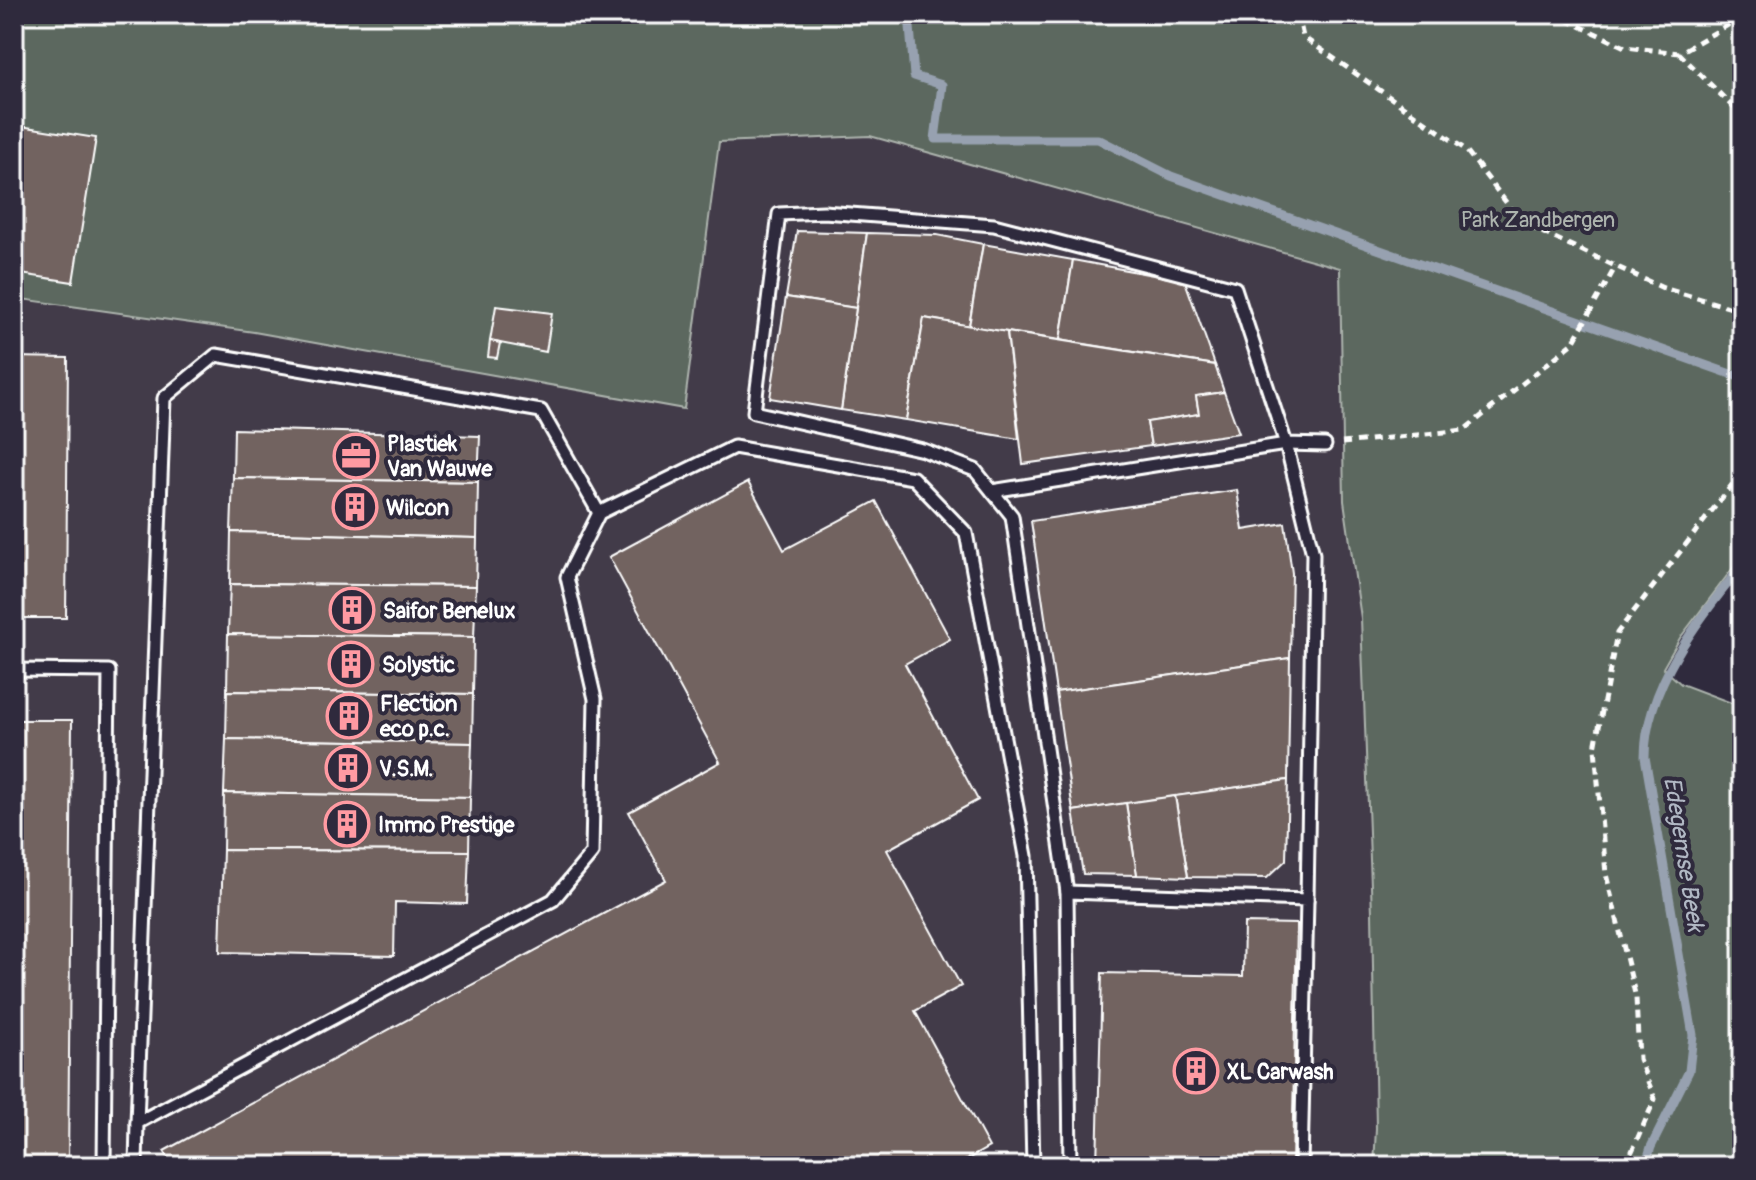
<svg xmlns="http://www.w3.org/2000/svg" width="1756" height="1180" font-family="Pangolin,sans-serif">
	<rect width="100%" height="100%" fill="#2f2a3d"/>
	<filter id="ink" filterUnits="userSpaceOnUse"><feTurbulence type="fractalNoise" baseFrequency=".0125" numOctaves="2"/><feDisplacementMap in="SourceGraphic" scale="16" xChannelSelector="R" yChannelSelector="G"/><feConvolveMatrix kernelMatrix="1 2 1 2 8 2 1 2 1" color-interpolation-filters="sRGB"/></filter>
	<g filter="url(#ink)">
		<polygon fill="#433b48" points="870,136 1340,268 1344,501 1361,618 1372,913 1376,1128 1374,1166 14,1166 14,298 254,332 684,409 719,142"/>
		<polygon fill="#5b685e" stroke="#adb4ae" stroke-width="2" points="14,14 1742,14 1742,556 1680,638 1663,668 1681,684 1742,707 1742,1166 1374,1166 1376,1128 1372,913 1361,618 1344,501 1340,268 870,136 719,142 684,409 254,332 14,298"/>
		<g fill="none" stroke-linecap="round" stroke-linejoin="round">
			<g stroke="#97a1b0" stroke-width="9">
				<polyline points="909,14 914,76 942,85 935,139 1098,139 1171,176 1742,378"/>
				<path d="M 1645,1166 L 1651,1147 L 1689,1071 L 1693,1035 L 1645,757 C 1645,687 1699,618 1742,566"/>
			</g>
		</g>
		<g fill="#726360" stroke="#fff" stroke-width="2">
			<polygon points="14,125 96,138 73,282 14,273"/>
			<polygon points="797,231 867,233 856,308 786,297"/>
			<polygon points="867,233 937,235 983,244 969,326 924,318 906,420 841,410"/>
			<polygon points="983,244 1073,260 1060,340 969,326"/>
			<polygon points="1073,260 1185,281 1215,365 1060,340"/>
			<polygon points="786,297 856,308 841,410 770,398"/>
			<polygon points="496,306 552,313 546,352 490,341"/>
			<polygon points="924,318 1007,332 1019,439 906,420"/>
			<polygon points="1007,332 1215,365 1224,392 1196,396 1199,414 1147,422 1151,446 1023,464"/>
			<polygon points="490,341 500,343 497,358 488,357"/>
			<polygon points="14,357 68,358 66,618 14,618"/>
			<polygon points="1224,392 1239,433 1151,446 1147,422 1199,414 1196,396"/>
			<polygon points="234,429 480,436 478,482 233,478"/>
			<polygon points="233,478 478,482 477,538 231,532"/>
			<polygon points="748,482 784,550 876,501 950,639 905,664 978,800 887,850 961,986 915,1011 989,1147 955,1166 173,1166 164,1151 666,880 629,812 720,762 609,557"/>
			<polygon points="1237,490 1243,530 1285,523 1292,573 1290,658 1056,692 1031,521"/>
			<polygon points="231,532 477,538 476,586 230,584"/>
			<polygon points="230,584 476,586 474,637 228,634"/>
			<polygon points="228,634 474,637 473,694 227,691"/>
			<polygon points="1290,658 1288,780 1073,811 1056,692"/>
			<polygon points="227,691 473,694 472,743 226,739"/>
			<polygon points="14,720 72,720 68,1166 14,1166"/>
			<polygon points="226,739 472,743 470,797 224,793"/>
			<polygon points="1288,780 1286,860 1267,878 1188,877 1175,796"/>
			<polygon points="224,793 470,797 469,851 223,850"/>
			<polygon points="1175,796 1188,877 1137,875 1126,803"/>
			<polygon points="1126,803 1137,875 1083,874 1073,811"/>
			<polygon points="223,850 469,851 467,904 395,902 394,956 220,952"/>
			<polygon points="1244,923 1297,924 1292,1166 1097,1166 1102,973 1243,976"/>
		</g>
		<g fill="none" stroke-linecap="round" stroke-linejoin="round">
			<g stroke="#fff" stroke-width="17">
				<g id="lane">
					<polyline points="992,491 1286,444 1313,554 1307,900"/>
					<polyline points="14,670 109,671 104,1166"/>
					<polyline points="1067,892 1012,516 975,470 923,450 754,412 779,214 824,212 994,225 1235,288 1286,444 1325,445"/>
					<polyline points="137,1123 164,398 216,355 541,411 599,513"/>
					<polyline points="136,1166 137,1123 553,900 592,853 595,699 567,577 599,513 734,447 913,478 966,533 1026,856 1033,1166"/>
					<polyline points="1070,1166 1067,892 1307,900 1301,1166"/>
				</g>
			</g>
			<g stroke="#fff" stroke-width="5" stroke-dasharray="8 6" stroke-linecap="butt">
				<polyline points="1298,14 1303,37 1466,150 1522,223 1663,288 1742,311"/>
				<polyline points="1554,14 1625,47 1679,53 1742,17"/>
				<polyline points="1679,53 1742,116"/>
				<polyline points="1342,443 1464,430 1572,344 1616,266"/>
				<polyline points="1629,1166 1629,1158 1655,1099 1639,1059 1636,998 1606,874 1595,748 1617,633 1742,472"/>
			</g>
			<use href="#lane" stroke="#2f2a3d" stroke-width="11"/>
		</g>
	</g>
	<defs>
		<g id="office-ring" transform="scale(2.3)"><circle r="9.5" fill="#2f2a3d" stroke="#ff9aa2" stroke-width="1.5"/><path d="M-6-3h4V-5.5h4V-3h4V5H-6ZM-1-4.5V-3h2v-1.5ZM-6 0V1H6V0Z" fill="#ff9aa2"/></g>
		<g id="building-ring" transform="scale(2.3)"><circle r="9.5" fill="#2f2a3d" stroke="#ff9aa2" stroke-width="1.5"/><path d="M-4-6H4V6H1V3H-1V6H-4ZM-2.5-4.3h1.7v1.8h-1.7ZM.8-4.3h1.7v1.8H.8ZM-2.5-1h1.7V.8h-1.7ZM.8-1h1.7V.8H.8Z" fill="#ff9aa2"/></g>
	</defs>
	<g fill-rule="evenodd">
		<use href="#office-ring" x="356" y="456"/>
		<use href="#building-ring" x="355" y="507"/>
		<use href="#building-ring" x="352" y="610"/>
		<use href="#building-ring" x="351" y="664"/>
		<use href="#building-ring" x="349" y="716"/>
		<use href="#building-ring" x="348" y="768"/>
		<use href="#building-ring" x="347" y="824"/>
		<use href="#building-ring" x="1196" y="1071"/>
	</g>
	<g text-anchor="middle" stroke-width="8" stroke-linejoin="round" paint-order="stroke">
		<g font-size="22" fill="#adb4ae" stroke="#2f2a3d">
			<text x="1538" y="227">Park Zandbergen</text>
		</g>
		<g font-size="22" font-weight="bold" fill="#fff" stroke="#2f2a3d" text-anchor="start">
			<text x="387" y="451">Plastiek<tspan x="387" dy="25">Van Wauwe</tspan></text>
			<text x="386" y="515">Wilcon</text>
			<text x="383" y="618">Saifor Benelux</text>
			<text x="382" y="672">Solystic</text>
			<text x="380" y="711">Flection<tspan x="380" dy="25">eco p.c.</tspan></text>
			<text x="379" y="776">V.S.M.</text>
			<text x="378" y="832">Immo Prestige</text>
			<text x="1227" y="1079">XL Carwash</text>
		</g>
		<g font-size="24" font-style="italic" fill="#b1b8c4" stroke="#2f2a3d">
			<text transform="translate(1684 854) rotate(81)" y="8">Edegemse Beek</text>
		</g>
	</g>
	<rect width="1756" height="1180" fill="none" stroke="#2f2a3d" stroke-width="48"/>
	<rect x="24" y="24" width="1708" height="1132" fill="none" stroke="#fff" stroke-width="3" filter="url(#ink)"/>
</svg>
